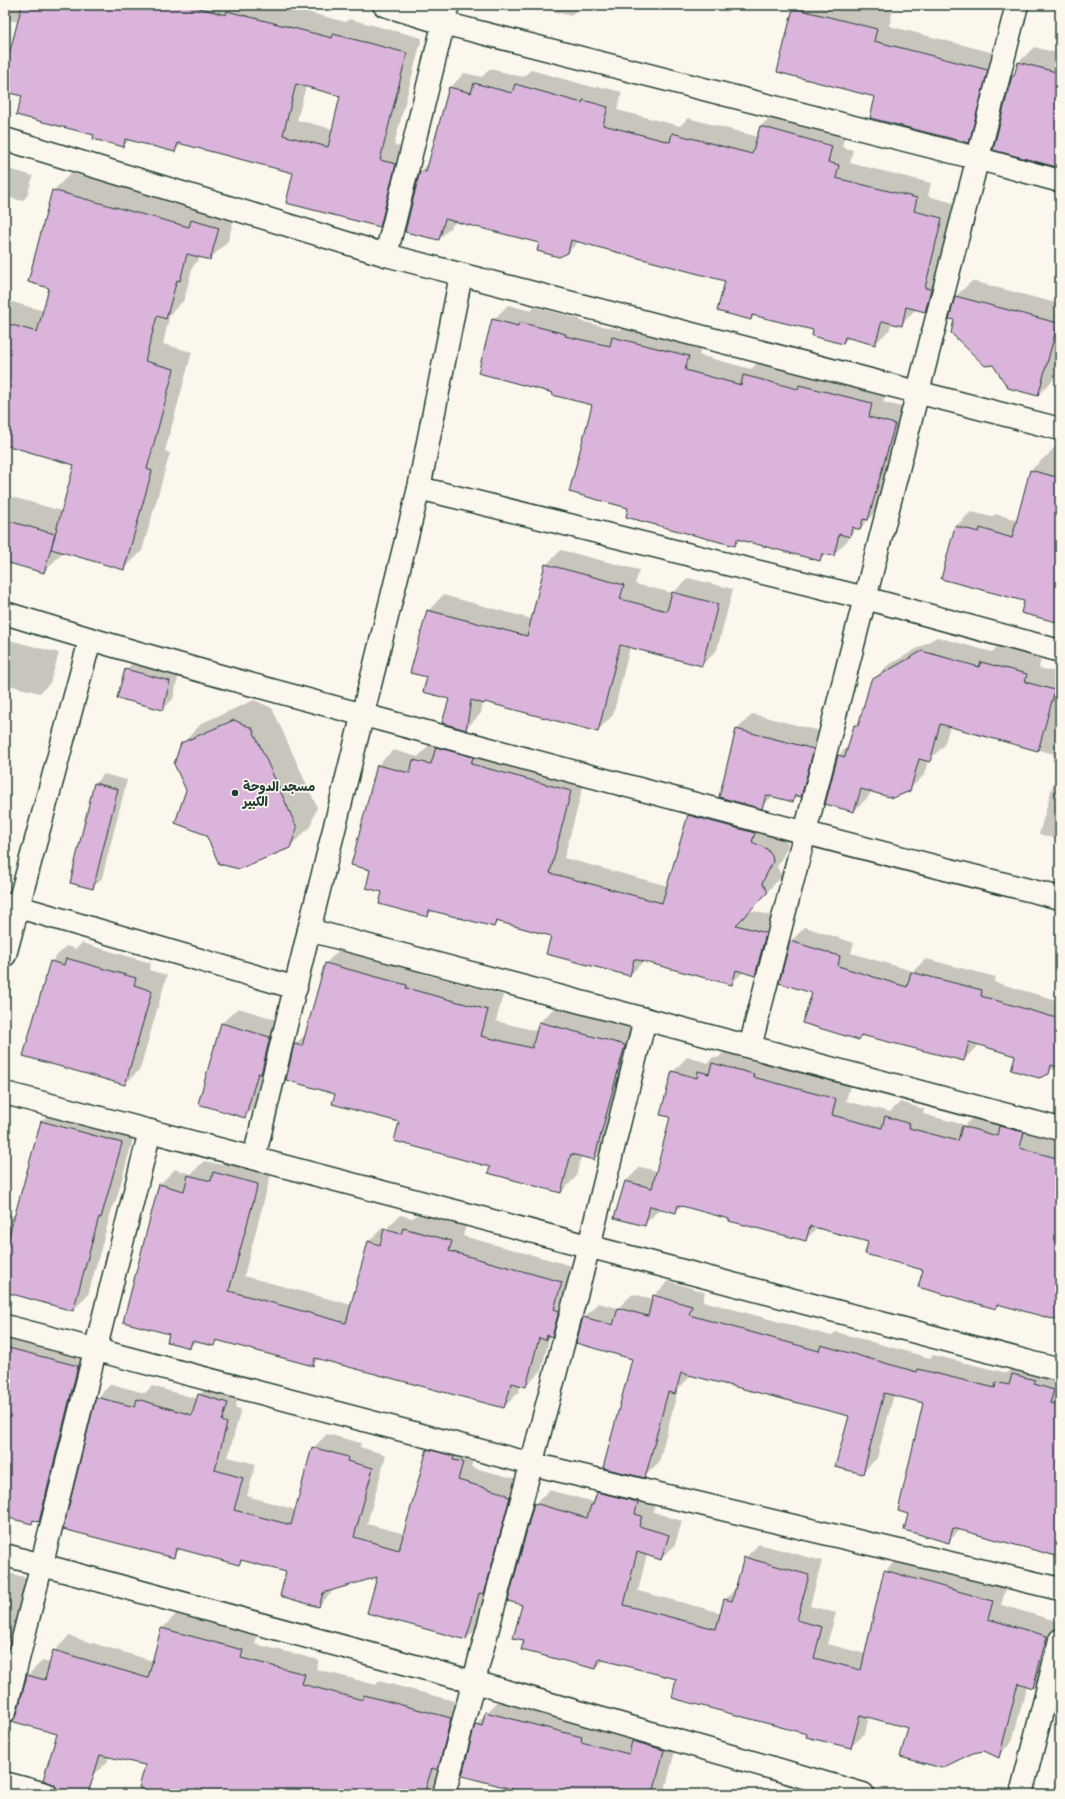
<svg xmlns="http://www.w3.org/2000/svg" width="1065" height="1799" font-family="'Patrick Hand','Playpen Sans Arabic',sans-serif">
	<rect width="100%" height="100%" fill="#fbf7ec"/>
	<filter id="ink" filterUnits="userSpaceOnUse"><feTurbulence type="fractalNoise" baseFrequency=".025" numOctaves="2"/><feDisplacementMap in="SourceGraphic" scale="8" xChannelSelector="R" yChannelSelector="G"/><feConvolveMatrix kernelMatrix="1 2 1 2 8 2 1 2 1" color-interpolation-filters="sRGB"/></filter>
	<g filter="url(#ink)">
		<g fill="#0003" fill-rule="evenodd">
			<path d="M 11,5 L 279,5 L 346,22 L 349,19 L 422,38 L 394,145 L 410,149 L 395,211 L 380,226 L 294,172 L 183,143 L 175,151 L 130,139 L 123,146 L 96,135 L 23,96 L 5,91 L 5,74 L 19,22 L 9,20 ZM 306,86 L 341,95 L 333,129 L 297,120 Z"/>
			<polygon points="528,5 582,5 571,16"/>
			<polygon points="795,5 894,5 889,26 1002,55 983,127 968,142 877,96 778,71"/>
			<polygon points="1034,47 1060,54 1060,167 1013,76 1016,73 1019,62"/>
			<polygon points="490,69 523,77 531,70 596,88 598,86 622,92 617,110 680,126 688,118 758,137 760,127 775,112 846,131 842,147 853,150 850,163 931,183 928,196 957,204 940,296 925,311 916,309 901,325 891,323 890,329 875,344 849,337 843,343 815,329 755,315 751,319 726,280 579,241 567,253 540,242 455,220 454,224 439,239 421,171 430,162 450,88 464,73 482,77"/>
			<polygon points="5,168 33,176 27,196 22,201 5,196"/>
			<polygon points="71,173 205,208 236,210 228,241 210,259 199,256 198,261 193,266 184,300 170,314 163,344 192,352 165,451 170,453 142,551 124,569 63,552 44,572 5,561 5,495 62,511 76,464 5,444 5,300 44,311 50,287 53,191"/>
			<polygon points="972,281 1060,304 1060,354 1053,380 1038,395 994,363 956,320 951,318 956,296"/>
			<polygon points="508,305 531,311 535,307 580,319 580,321 620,330 628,322 703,342 699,355 751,369 759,361 887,389 883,402 909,409 883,504 860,528 857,528 849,536 848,540 833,555 826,553 820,560 741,539 735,545 630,507 593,404 493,320"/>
			<polygon points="1060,442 1060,622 1026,601 956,526 971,512 992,517 995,514 1018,520 1031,470 1046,456 1048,456 1049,453"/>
			<polygon points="561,550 639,570 635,584 673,593 688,578 733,589 717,650 702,665 630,647 613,715 597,731 485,701 483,702 481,713 466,729 450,698 428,677 428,611 443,595 532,619 546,565"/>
			<polygon points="937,637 992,652 997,647 1041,659 1039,668 1060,673 1060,840 1039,834 1059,763 1052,761 1054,754 950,726 944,746 928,761 924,775 909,790 870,791 869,796 854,811 839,755 850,744 855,725 861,720 872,681 887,666"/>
			<polygon points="5,639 59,653 50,683 40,693 5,684"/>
			<polygon points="136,659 180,670 173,699 163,709 126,670"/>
			<polygon points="254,700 272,708 317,807 310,827 289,847 187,790 182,744 202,723"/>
			<polygon points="753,714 828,733 816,781 801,796 798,795 793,801 773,796 761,807 720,796 737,729"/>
			<polygon points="452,733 586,776 564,858 668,886 688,815 704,800 782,834 787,840 788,846 777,867 782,876 750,910 781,918 770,959 755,975 744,971 731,984 644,961 630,975 552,935 499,921 494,926 434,910 427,916 384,892 371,870 378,765 393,750 418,757 429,745 437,747"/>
			<polygon points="104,774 127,780 102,878 93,887 94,784"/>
			<polygon points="805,927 854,943 851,953 913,971 926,959 996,977 994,982 1060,1001 1060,1071 1052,1069 1048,1073 1017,1055 979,1044 964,1060 864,1034 859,1039 813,992 791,941"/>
			<polygon points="82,943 151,963 149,970 167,975 140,1069 125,1084 51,962 66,946 76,949"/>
			<polygon points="341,948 421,970 420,973 503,995 496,1021 537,1031 540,1022 555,1007 639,1030 608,1144 593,1159 581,1156 576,1177 561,1192 491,1167 401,1121 336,1093 287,1080 295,1044 307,1033 326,963"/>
			<polygon points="238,1008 285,1022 261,1101 245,1117 199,1103 222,1023"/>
			<polygon points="727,1049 850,1084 846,1101 890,1112 900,1102 924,1109 923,1114 965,1125 978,1112 1038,1118 1034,1133 1060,1141 1060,1320 1000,1304 996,1308 869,1241 818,1227 805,1240 682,1205 675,1212 660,1207 659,1210 644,1225 616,1217 626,1181 640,1167 657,1171 672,1117 673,1072 687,1057 708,1063 713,1057 718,1058"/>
			<polygon points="57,1106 136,1128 116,1201 113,1205 88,1295 73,1310 5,1291 5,1213 15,1216 42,1121"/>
			<polygon points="229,1158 272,1170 244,1276 352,1305 368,1242 383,1227 387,1228 400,1215 413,1218 419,1213 466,1226 463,1236 576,1267 567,1320 550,1335 541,1371 526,1386 521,1385 519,1392 504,1407 319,1358 312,1365 219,1340 214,1345 196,1341 190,1347 170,1333 160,1184 175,1169 191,1174 204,1161 222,1165"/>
			<polygon points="668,1281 705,1292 703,1301 831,1336 836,1332 930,1358 933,1355 1007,1373 1012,1369 1060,1373 1060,1551 1056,1555 961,1529 949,1541 909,1513 924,1402 894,1394 877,1458 862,1473 850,1415 690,1374 689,1378 678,1389 659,1462 644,1477 634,1358 584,1318 598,1303 618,1308 633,1294 653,1299 654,1296"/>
			<polygon points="5,1332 92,1352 53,1507 39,1521 34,1520 31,1523 5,1516"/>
			<polygon points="213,1381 241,1389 235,1408 241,1409 228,1457 256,1464 247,1496 296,1510 313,1448 327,1434 361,1443 360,1447 386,1455 367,1524 405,1534 427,1450 441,1436 476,1448 471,1467 520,1480 480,1625 466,1639 379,1576 333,1589 332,1592 319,1606 287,1572 243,1560 239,1564 181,1549 173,1557 97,1398 111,1384 145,1393 152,1386 198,1399 199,1395"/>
			<polygon points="612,1479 656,1502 653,1512 682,1521 675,1545 661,1559 647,1554 638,1591 722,1613 725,1600 736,1588 745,1558 759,1544 822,1561 810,1606 836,1613 827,1644 866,1654 885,1571 899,1557 1006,1588 1001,1605 1060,1622 1049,1673 1035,1687 1027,1685 1012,1742 998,1756 909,1727 869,1716 865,1733 851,1747 808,1733 677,1678 604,1660 596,1668 525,1640 523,1605 535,1504 549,1490 594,1502 598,1493"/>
			<polygon points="5,1572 31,1579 5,1704"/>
			<polygon points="176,1614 257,1636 255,1644 319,1660 316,1669 376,1685 379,1681 465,1704 434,1794 165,1794 146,1764 109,1756 108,1761 93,1776 58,1734 18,1714 28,1675 42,1661 51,1663 54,1651 69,1636 153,1661 162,1629"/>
			<polygon points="501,1697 679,1735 664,1794 535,1794 476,1725"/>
			<polygon points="1060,1764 1060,1794 1054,1794 1053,1788"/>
		</g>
		<g fill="#dbb4dc" stroke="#1f3d34" fill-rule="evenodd">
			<path d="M 22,5 L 188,5 L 226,15 L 227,11 L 332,38 L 333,34 L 407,53 L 380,160 L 396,164 L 380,227 L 286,203 L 293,173 L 178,143 L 175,152 L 125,139 L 124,147 L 93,139 L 94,135 L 16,115 L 22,96 L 5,92 L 5,70 ZM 296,84 L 340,96 L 328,147 L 283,135 Z"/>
			<polygon points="793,8 877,29 874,41 988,70 969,143 870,118 875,97 777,72"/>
			<polygon points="1018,62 1060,73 1060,168 993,150 1012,76 1014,76"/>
			<polygon points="474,83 512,93 515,84 582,103 583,100 608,107 603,125 670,142 672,133 752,154 760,126 832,146 828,162 839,165 836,178 917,198 914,211 942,218 925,288 931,289 925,312 906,307 902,326 882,321 875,345 845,337 843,344 812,336 813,330 752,315 751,320 717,311 725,281 571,240 568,253 559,257 537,251 539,243 445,219 439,240 405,232 420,171 426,172 449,87 471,93"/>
			<polygon points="52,190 189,227 191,220 219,228 210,260 187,254 180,281 177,280 166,319 157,316 145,361 174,369 147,469 152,471 124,570 51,549 74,465 5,445 5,323 37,332 49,288 28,282"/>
			<polygon points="955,296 1058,323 1038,396 1008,388 993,365 985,366 951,333 954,320 949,319"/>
			<polygon points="492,319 518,326 519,322 566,334 565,336 610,346 612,337 689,356 685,370 741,385 743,375 798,389 799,385 872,403 869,417 895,424 868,520 863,519 860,530 852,527 850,537 839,534 834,556 822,554 820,561 737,539 735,546 626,517 628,508 569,492 592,405 552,395 553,393 478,373"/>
			<polygon points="1030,470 1060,478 1060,623 1021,613 1024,601 941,579 955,526 979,532 980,528 1012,538"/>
			<polygon points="5,520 55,534 44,573 5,562"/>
			<polygon points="545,564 624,585 620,599 667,611 672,592 718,604 702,666 620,645 598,732 485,702 484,704 471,700 466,730 442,723 449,699 423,692 427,677 410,673 427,610 527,636"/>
			<polygon points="922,651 979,667 981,662 1027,674 1025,682 1055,690 1038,751 940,724 930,762 919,759 910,791 893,798 861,789 854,812 825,804 838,755 845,757 854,725 858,726 871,680"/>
			<polygon points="125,669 170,681 163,710 117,698"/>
			<polygon points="234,720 252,728 297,828 290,848 239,869 219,864 206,835 175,823 186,790 174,764 181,743"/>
			<polygon points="736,729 814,749 801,797 795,795 793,802 766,795 762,809 719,797"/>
			<polygon points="436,747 473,757 471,764 571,791 550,873 662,903 688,815 755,833 752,842 767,849 772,856 773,862 762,883 768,892 736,925 766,933 755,976 736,970 732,985 634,959 630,976 546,954 551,936 496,921 494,927 429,910 428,917 379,904 382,892 366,888 370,870 351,865 377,765 410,773 413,760 431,764"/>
			<polygon points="94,783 118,789 93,889 70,883"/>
			<polygon points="790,941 840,956 838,966 907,987 911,972 982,990 981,996 1060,1019 1060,1068 1051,1065 1049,1074 1039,1078 1011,1070 1015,1056 969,1042 964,1061 861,1035 859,1040 802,1023 812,993 779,983"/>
			<polygon points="66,958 136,978 134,985 152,991 125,1085 23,1056 50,961 64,965"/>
			<polygon points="325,963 407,985 406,988 488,1010 481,1036 532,1048 539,1022 625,1045 594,1160 571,1154 561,1193 488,1173 490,1167 394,1141 399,1122 332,1104 335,1094 286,1080 294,1044 302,1046"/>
			<polygon points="221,1023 270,1037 261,1074 258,1073 245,1118 198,1104"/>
			<polygon points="712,1063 754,1074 753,1077 836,1099 832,1115 882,1128 885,1116 910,1124 909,1128 958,1141 962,1126 997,1136 999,1126 1024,1132 1020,1148 1060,1159 1060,1321 997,1304 996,1309 918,1287 923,1270 865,1254 868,1242 810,1226 806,1241 729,1221 729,1219 678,1205 676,1213 650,1206 645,1226 614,1218 625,1181 652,1188 670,1117 660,1115 672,1071 697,1078 698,1071 709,1074"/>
			<polygon points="41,1121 122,1143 101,1218 99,1217 73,1311 5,1292 5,1250"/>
			<polygon points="213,1172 258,1184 229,1291 346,1323 368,1241 380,1245 384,1229 401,1234 403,1228 452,1241 449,1251 562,1282 554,1309 559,1311 552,1337 547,1335 546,1340 539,1338 526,1387 512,1383 504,1408 315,1358 313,1366 216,1340 214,1346 192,1341 190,1348 167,1342 169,1334 123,1322 159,1184 184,1191 188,1175 211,1181"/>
			<polygon points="653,1295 692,1306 689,1315 819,1351 821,1345 917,1372 918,1369 995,1388 996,1382 1009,1385 1012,1374 1035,1380 1034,1384 1054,1390 1050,1403 1060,1405 1060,1542 1056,1556 953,1528 949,1543 904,1530 908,1514 898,1511 923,1403 884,1393 863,1474 835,1467 849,1416 681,1373 675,1394 668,1392 645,1478 603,1468 632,1359 576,1343 583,1317 613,1325 618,1308 648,1316"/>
			<polygon points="5,1347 78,1366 39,1522 33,1520 32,1524 5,1517"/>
			<polygon points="198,1394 228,1403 222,1421 227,1423 215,1470 243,1478 234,1510 291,1525 312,1447 348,1457 347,1461 373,1468 354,1537 399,1550 427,1449 454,1456 453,1460 463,1462 458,1480 506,1494 506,1496 510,1497 484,1594 479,1593 466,1640 367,1613 377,1577 323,1593 319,1607 280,1596 286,1572 241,1560 239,1565 176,1548 174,1558 63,1529 96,1397 135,1407 137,1399 192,1415"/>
			<polygon points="597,1492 638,1502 635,1514 642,1516 639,1526 669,1535 661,1560 637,1552 624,1605 716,1629 724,1599 732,1601 744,1557 809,1575 797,1620 822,1627 814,1658 861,1670 884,1570 993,1601 988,1619 1047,1636 1033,1688 1018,1683 999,1758 984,1751 973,1753 942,1768 900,1757 908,1728 860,1715 851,1748 806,1737 807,1734 672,1698 676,1679 599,1659 596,1669 521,1650 524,1640 513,1638 522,1605 508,1601 534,1503 587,1518 591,1505 593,1505"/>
			<polygon points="161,1628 243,1650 241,1658 305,1674 302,1684 363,1700 364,1695 451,1718 438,1770 432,1768 424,1794 162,1794 139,1788 145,1765 100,1755 88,1794 58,1794 55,1785 43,1780 57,1734 11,1721 17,1714 27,1675 45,1680 53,1650 148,1678"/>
			<polygon points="485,1712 582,1737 581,1742 629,1754 632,1741 664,1750 653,1794 531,1794 462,1776 475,1724 482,1726"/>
		</g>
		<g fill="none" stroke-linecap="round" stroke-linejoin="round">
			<g stroke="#1f3d34" stroke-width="25">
				<g id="street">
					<polyline points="384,5 443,23 976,158 1060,181"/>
					<polyline points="5,139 386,255 1060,429"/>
					<polyline points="386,255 448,5"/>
					<polyline points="419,488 865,598 1060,651"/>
					<path d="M 5,613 C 152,659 301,698 449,738 C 652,793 856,847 1060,898"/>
					<polyline points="5,903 296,988"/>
					<polyline points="309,930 419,488 461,275"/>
					<polyline points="5,955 90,640"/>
					<polyline points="750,1047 1017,5"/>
					<polyline points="5,1093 1060,1370"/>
					<polyline points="254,1158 309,930 1060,1129"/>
					<polyline points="5,1326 532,1464 1060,1589"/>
					<polyline points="5,1555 474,1682 863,1794"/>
					<polyline points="5,1711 150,1131"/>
					<polyline points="5,1783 46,1794"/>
					<polyline points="444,1794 589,1246 645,1019"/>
					<polyline points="1021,1794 1060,1640"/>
				</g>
			</g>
			<use href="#street" stroke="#fbf7ec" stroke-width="22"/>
		</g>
	</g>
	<circle fill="#1f3d34" stroke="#fbf7ec" stroke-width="1.5" cx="235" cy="793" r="4"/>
	<g text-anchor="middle" stroke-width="3.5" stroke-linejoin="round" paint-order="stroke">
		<g font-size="13" font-weight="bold" fill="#1f3d34" stroke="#fbf7ec" text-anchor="start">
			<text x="243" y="791">مسجد الدوحة<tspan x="243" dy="15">الكبير</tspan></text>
		</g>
	</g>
	<rect width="1065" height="1799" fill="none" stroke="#fbf7ec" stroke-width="20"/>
	<rect x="10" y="10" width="1045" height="1779" fill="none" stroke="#1f3d34" stroke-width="1.5" filter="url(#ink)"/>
</svg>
